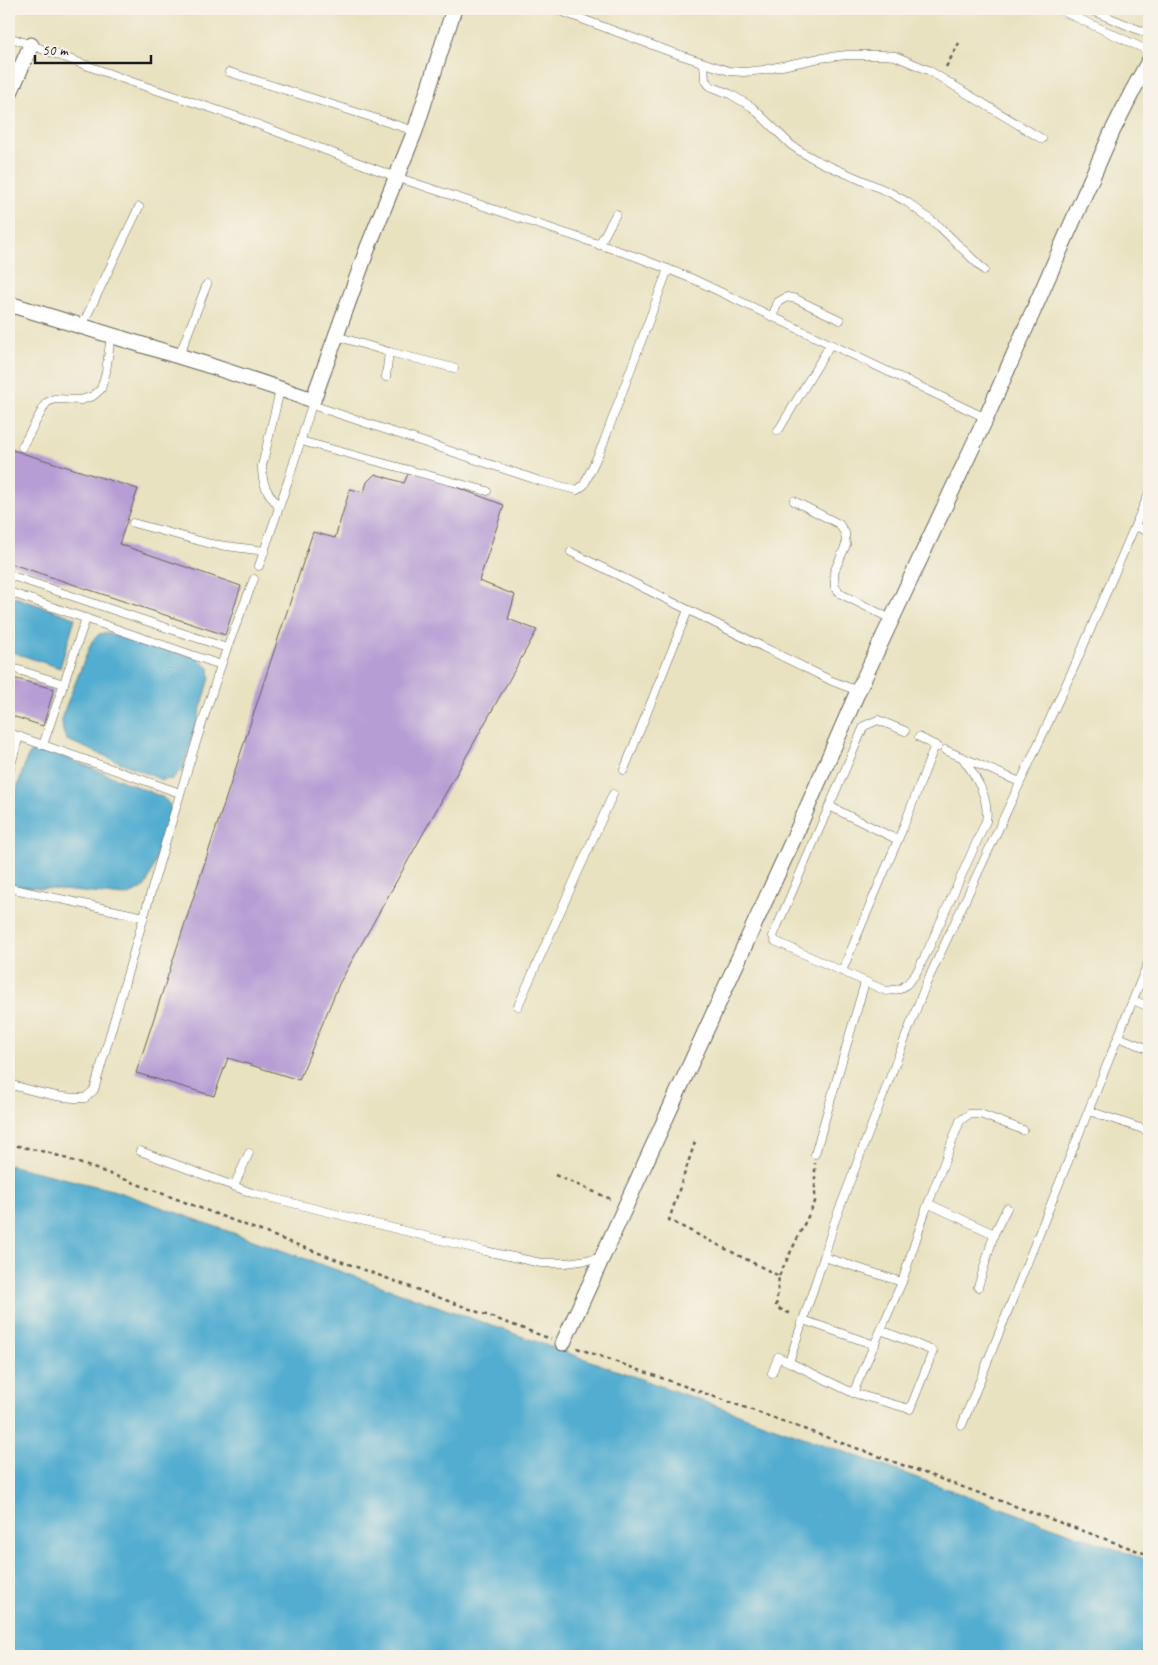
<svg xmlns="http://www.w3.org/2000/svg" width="1158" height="1665" font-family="Caveat,sans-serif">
	<rect width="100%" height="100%" fill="#f7f3e8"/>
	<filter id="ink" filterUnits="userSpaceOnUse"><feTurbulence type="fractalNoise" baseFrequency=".02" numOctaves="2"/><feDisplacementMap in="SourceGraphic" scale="10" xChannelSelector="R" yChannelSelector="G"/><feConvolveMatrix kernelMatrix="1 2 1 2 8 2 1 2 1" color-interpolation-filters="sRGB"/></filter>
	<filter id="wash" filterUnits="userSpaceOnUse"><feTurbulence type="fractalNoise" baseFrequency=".0096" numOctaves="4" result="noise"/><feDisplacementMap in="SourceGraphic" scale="20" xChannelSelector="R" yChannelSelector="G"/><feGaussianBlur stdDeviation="1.12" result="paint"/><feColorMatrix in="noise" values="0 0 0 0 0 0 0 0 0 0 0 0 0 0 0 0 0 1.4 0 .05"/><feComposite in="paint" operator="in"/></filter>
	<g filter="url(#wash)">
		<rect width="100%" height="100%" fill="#e9e2c1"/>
		<g fill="#52add0" stroke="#376476">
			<polygon points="9,595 75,618 60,668 9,651"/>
			<path d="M 108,633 L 197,658 L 209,668 L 210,678 L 183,768 L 172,779 L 162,780 L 67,740 C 62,732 62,725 62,716 L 92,641 L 99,634 Z"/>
			<path d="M 43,750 L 55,753 L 162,797 C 166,800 171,805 171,810 C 171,818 150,878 146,885 C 141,891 133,893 125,896 L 9,885 L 9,814 L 26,760 L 31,752 Z"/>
			<polygon points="9,1165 116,1191 1149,1561 1149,1656 9,1656"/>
		</g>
		<g id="blocks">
			<g fill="#b69dd4">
				<polygon points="9,449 138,489 119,544 241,586 225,635 9,563"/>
				<polygon points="409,472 421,474 504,505 479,581 515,595 508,619 537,630 339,984 299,1080 228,1058 214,1096 136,1073 313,532 335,538 350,489 364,492 367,482 375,474 404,483"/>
				<polygon points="9,677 54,689 43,726 9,715"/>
			</g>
		</g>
	</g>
	<g filter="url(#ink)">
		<use href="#blocks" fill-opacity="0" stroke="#646156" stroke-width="1"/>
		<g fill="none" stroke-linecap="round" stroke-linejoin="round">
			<g stroke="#646156" stroke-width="9">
				<g id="service">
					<polyline points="555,9 671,52 729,71 744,72 763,70 820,58 847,55 883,55 895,56 928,70 1042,139"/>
					<polyline points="1058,9 1149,51"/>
					<polyline points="1088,9 1149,34"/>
					<polyline points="9,37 132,82 238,117 396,177 637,257 693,279 986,418"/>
					<polyline points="704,63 705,80 710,86 730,94 752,107 791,145 803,153 822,163 889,192 907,202 940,227 984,270"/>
					<polyline points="229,72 415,131"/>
					<polyline points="599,245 616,214"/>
					<polyline points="772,317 778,302 787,297 796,299 840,320"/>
					<polyline points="82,326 139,207"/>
					<polyline points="336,336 389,352 454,368"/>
					<polyline points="179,356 207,284"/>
					<polyline points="386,377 389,352"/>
					<polyline points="312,405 540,481 577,490 584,485 603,444 668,269"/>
					<polyline points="778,431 830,345"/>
					<polyline points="301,441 487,491"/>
					<polyline points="22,447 46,403 54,399 81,400 93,396 101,389 106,372 111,335"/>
					<polyline points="794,501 839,524 845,533 846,545 834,572 835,587 841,594 891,619"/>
					<path d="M 279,507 C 267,492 262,486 262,466 L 280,390"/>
					<polyline points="133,523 211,544 265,551"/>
					<polyline points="1135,526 1149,532"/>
					<polyline points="571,552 832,681 858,691"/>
					<polyline points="259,566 288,481 313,401"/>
					<polyline points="9,575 227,648 254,579"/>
					<polyline points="9,592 221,665"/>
					<polyline points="9,667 64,684"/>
					<path d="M 905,731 L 878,720 L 864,726 L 773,936 L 775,941 L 886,991 L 900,989 L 907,984 L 915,975 L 927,952 L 986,821 C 989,806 982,788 974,775 C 971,769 966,764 963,758"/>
					<polyline points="9,733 180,793"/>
					<polyline points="919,737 938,747"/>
					<polyline points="43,745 86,618"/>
					<polyline points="945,750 1020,782"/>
					<polyline points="624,770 688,610"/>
					<polyline points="9,772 19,736"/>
					<polyline points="829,806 898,840"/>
					<polyline points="9,888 144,917"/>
					<polyline points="842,971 903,828 935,745"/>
					<polyline points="1133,1000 1149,1007"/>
					<polyline points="518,1006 613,794"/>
					<polyline points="1118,1037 1149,1049"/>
					<path d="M 9,1084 C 34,1091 59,1099 85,1098 L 94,1090 C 137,942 177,794 227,648"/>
					<polyline points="1089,1111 1149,1131"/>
					<polyline points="140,1151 252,1193 485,1251 541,1263 566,1263 602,1258"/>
					<polyline points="815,1154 865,982"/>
					<polyline points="234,1186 249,1153"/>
					<polyline points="929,1204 994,1234 978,1287"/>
					<polyline points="994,1234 1007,1208"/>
					<polyline points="824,1257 902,1282"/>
					<polyline points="803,1320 875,1345"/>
					<polyline points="789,1362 853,1393 910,1409 933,1351 881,1330"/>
					<polyline points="772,1373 778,1357 789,1362 824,1257 834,1223 926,984 1076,663 1149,493"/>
					<polyline points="853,1393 902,1282 925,1212 960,1121 969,1114 980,1114 1023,1130"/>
					<polyline points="962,1425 1149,960"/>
				</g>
			</g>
			<g stroke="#646156" stroke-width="17">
				<g id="minor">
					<polyline points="9,95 31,45"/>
					<polyline points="9,304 211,366 313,400 368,247 415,131 454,9"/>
					<polyline points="563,1343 797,831 858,691 986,418 1112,132 1133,90 1149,61"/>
				</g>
			</g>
			<g stroke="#646156" stroke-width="2.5" stroke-dasharray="4 4" stroke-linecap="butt">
				<polyline points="946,67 959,43"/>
				<polyline points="695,1142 669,1220 779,1276 776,1307 793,1315"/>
				<polyline points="9,1144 50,1153 116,1176 316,1252 551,1339"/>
				<polyline points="555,1175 613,1200"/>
				<polyline points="779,1276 815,1202 815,1163"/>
				<polyline points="577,1348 749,1409 1149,1555"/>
			</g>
			<use href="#service" stroke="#fff" stroke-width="8"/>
			<use href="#minor" stroke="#fff" stroke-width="15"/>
		</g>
	</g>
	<rect width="1158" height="1665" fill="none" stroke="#f7f3e8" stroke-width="30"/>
	<path d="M35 55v8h116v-8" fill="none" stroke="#1c1c1c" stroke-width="2.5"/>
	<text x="42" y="55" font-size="15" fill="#1c1c1c" stroke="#f7f3e8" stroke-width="4" paint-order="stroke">50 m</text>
</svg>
